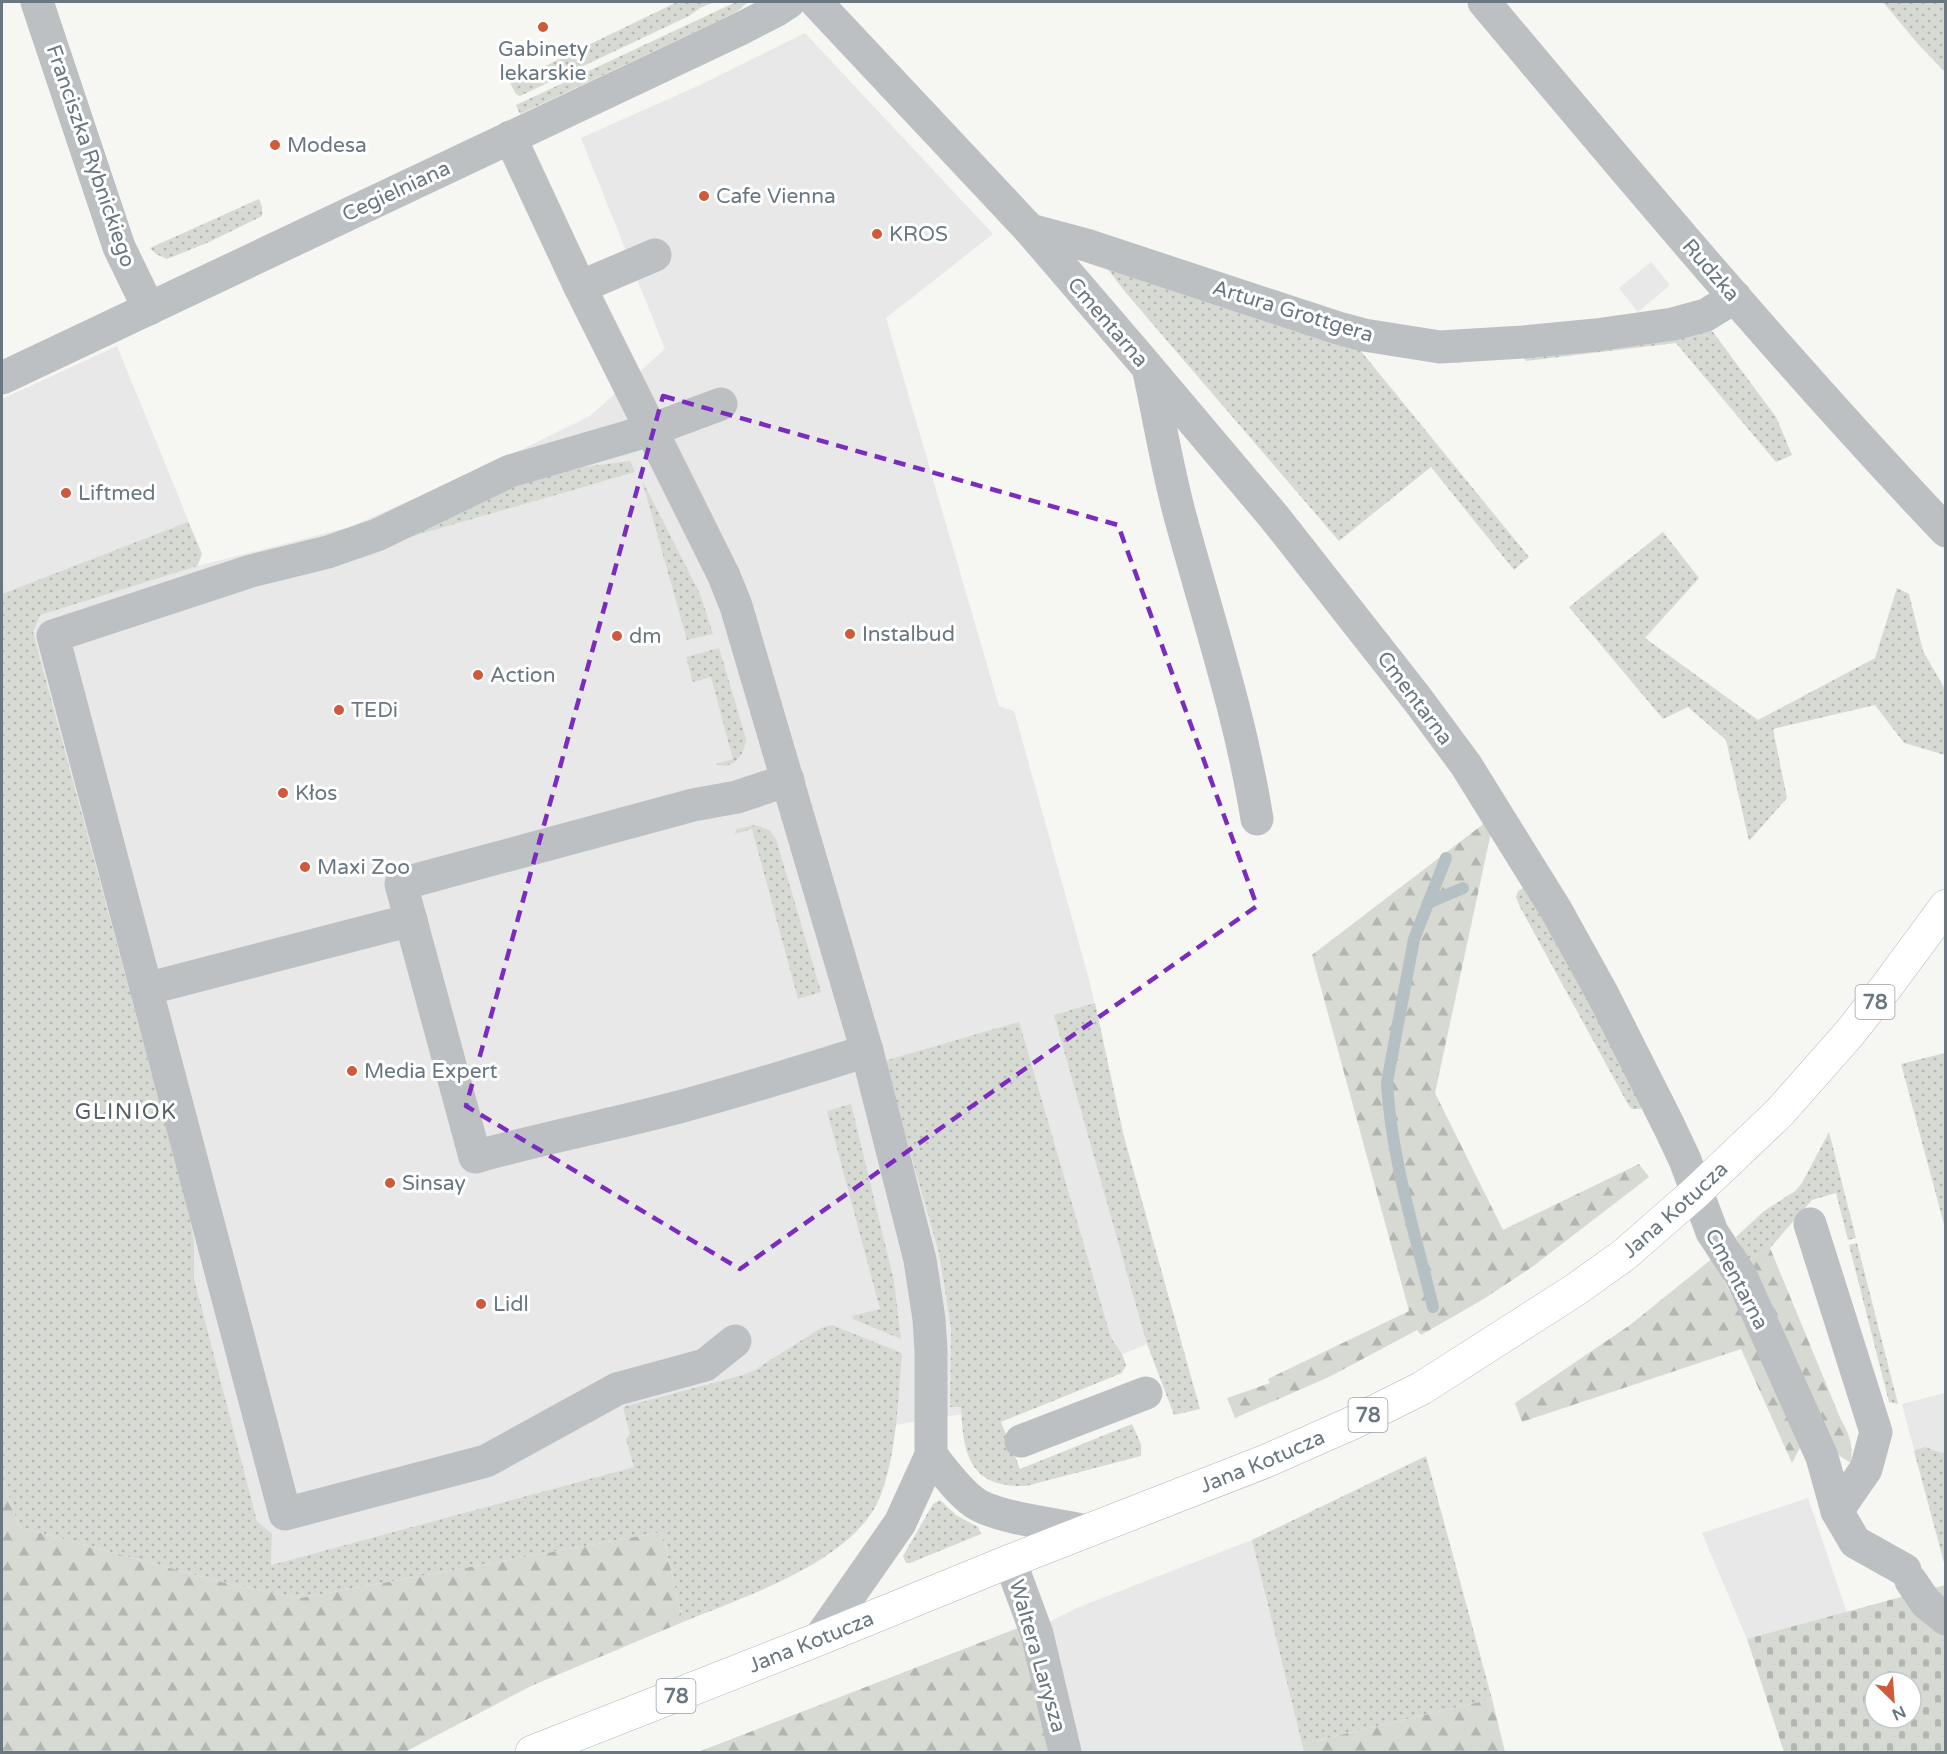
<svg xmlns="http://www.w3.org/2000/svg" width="1947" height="1754" font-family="'Varela Round',sans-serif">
	<defs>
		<pattern id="green-dots" width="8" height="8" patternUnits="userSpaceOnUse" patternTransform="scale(1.5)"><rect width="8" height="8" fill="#d6dad3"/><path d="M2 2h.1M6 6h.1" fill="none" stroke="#b2b6b1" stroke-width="1.8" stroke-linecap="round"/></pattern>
		<pattern id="forest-firs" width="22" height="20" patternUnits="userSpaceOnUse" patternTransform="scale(1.5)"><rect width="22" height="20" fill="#d6dad3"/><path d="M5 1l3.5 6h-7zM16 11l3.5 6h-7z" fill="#b2b6b1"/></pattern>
		<pattern id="cemetery-stones" width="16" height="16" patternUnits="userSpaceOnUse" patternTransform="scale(1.5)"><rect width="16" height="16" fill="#d6dad3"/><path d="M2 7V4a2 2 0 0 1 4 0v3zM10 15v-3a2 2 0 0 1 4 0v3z" fill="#b2b6b1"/></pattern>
	</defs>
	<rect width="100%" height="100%" fill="#f6f6f3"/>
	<g fill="#e7e8e7">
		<polygon points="805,33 993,234 886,318 999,706 1014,711 1090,983 1123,1133 1147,1344 993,1409 772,1445 627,1439 634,1467 271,1565 272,1535 257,1521 194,1278 189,1213 33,632 2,622 2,399 117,346 202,554 198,566 350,527 490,465 590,416 665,349 581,138 700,85"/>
		<polygon points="1651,262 1670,285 1638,312 1619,288"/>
		<polygon points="1945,1393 1945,1566 1902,1404"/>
		<polygon points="1808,1498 1847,1613 1747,1639 1702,1533"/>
		<polygon points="1252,1540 1304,1752 1079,1752 1049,1622 1079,1607"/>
	</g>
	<g fill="url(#green-dots)">
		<polygon points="677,2 714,2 700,8 689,16 520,96 516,94 510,83"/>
		<polygon points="736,2 748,2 735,13 520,114 516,105"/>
		<polygon points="1883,2 1945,2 1945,72 1918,44"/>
		<polygon points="259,199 262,207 262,216 207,243 167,259 156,254 150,248"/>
		<polygon points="1100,259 1455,356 1461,363 1360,350 1529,557 1514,570 1431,467 1339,541 1126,293"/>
		<polygon points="1710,328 1776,417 1792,455 1776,462 1676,343 1526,361 1521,353"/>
		<polygon points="630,461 635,472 382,545 524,482 576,468"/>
		<polygon points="642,480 700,594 713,634 687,640"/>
		<path d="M 188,522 L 202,554 L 197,566 L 40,615 L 33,632 L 189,1213 L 194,1243 L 194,1278 L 257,1521 L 272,1534 L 271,1565 L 634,1467 L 626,1439 L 630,1434 L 623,1407 L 743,1375 L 755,1370 L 821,1328 L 832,1325 L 902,1353 C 898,1398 897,1455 880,1497 C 854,1562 743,1597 683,1622 L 662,1532 L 300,1598 L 225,1583 L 19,1527 L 2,1475 L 2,594 Z"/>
		<polygon points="1663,532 1699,578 1645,638 1758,720 1875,658 1897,588 1909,594 1923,651 1945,689 1945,755 1904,743 1875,705 1773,729 1787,798 1749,841 1726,740 1688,707 1663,719 1569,607"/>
		<path d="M 719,648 L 746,739 C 745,755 732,771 716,764 L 733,759 L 711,677 L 693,682 L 686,657 Z"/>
		<polygon points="755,825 769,830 776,839 821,992 798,999 752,829 735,834 737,829"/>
		<polygon points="1523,888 1577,975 1642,1106 1641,1109 1632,1109 1629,1106 1520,907 1516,897 1518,891"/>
		<polygon points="1095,1003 1123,1133 1200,1409 1174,1415 1147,1344 1054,1015"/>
		<path d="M 1019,1022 L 1111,1338 L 1122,1354 L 1126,1365 L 1122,1373 L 1001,1422 L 1020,1469 L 1132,1424 L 1141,1444 L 1141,1456 L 1026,1486 C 970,1488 963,1455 961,1407 L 950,1407 L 951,1328 L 939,1253 L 884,1061 Z"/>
		<polygon points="1945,1053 1946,1053 1945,1228 1901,1064"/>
		<polygon points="851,1104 894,1281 901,1339 853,1319 852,1316 880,1309 827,1111"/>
		<polygon points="1829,1132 1856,1238 1848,1240 1836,1193 1812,1200 1770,1248 1748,1261 1736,1237 1764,1211 1795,1191 1802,1183"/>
		<polygon points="1857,1243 1898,1404 1889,1402 1849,1245"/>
		<polygon points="1925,1447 1941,1453 1945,1452 1945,1566 1914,1451"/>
		<polygon points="1426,1456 1492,1699 1302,1744 1252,1540"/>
		<polygon points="940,1500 956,1515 978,1527 981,1534 910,1563 906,1563 903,1556 933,1504"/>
	</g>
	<g fill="url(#forest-firs)">
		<polygon points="1486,822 1491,833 1489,842 1435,1093 1503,1230 1639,1164 1649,1177 1532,1267 1482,1300 1421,1335 1417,1330 1329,1377 1235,1418 1227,1398 1270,1383 1268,1379 1409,1311 1312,955"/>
		<path d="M 1770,1248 L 1841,1420 C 1850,1435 1853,1445 1851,1463 L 1840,1456 L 1834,1449 L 1748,1261 Z"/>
		<polygon points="1713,1258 1803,1442 1792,1463 1741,1349 1522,1422 1515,1403 1630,1325"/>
		<polygon points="2,1475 19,1527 225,1583 300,1598 662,1532 683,1622 531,1686 405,1752 2,1752"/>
		<polygon points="1023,1626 1053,1752 698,1752"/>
		<polygon points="1492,1699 1505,1752 1304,1752 1302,1744"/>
	</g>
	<path fill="url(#cemetery-stones)" fill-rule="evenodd" d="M 1945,1585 L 1945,1752 L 1784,1752 L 1747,1639 ZM 1875,1682 L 1911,1682 L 1911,1718 L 1875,1718 Z"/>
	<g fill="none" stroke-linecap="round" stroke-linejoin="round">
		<g stroke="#b4c0c3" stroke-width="12">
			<polyline points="1428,903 1463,888"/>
			<path d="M 1433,1307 C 1415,1233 1391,1158 1387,1082 L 1414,939 L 1446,858"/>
		</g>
		<g stroke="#b0b4b7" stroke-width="34">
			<g id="major">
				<path id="s1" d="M 532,1752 L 819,1639 L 1010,1561 L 1266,1461 L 1350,1424 L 1422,1388 L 1575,1290 L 1624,1255 L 1696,1192 L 1779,1113 L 1848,1035 L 1887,986 L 1946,906"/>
			</g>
		</g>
		<g stroke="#bcc0c3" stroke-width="33">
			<polyline points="37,2 119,247 149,309"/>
			<polyline points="816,2 1030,230 1139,357 1275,518 1418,700 1466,765 1556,910 1602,993 1669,1126 1685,1160 1712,1232 1741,1276 1822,1457 1837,1511 1855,1542 1905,1570"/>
			<path d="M 1484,2 C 1634,181 1785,361 1946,531"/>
			<polyline points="510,137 580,287 724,576 736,606 867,1051 920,1260 929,1319 931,1351 931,1455 900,1523 819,1639"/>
			<polyline points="1030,230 1086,245 1338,328 1364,335 1440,347 1523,342 1596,335 1673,324 1706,315 1735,297"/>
			<polyline points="580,287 655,255"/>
			<path d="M 1149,372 C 1160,422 1168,474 1182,523 C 1209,622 1241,718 1257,819"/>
			<polyline points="2,378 740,29 777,10 789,2"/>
			<polyline points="721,404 651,430 510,471 377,535 328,552 251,571 53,636 285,1514 486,1461 617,1389 705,1365 735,1341"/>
			<path d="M 788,780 L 737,797 L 693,805 L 401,884 L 475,1157 C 543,1138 611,1125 679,1107 C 743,1090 805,1070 867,1051"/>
			<polyline points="146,989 411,920"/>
			<polyline points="1810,1224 1876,1432 1866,1469 1837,1511"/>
			<polyline points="1021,1441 1146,1393"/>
			<path d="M 931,1455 C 944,1471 958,1491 975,1503 C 997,1518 1060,1525 1088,1531"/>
			<polyline points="1010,1561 1037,1634 1065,1752"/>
			<polyline points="1911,1581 1926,1603 1946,1619"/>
		</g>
		<use href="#major" stroke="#fff" stroke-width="33"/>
	</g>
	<path fill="none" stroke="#7b2cbf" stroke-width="4.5" stroke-dasharray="12 8" stroke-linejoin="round" d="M 663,396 L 1118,525 L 1257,906 L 740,1269 L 466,1106 Z"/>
	<g fill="#cf593b" stroke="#fff" stroke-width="2">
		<circle cx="543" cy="27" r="6"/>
		<circle cx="275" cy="145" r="6"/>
		<circle cx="704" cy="196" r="6"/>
		<circle cx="877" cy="234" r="6"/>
		<circle cx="66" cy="493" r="6"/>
		<circle cx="850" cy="634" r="6"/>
		<circle cx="617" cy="636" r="6"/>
		<circle cx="478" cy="675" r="6"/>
		<circle cx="339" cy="710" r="6"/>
		<circle cx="283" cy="793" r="6"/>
		<circle cx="305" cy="867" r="6"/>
		<circle cx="352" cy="1071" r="6"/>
		<circle cx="390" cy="1183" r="6"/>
		<circle cx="481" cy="1304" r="6"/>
	</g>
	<g text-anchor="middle" stroke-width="6" stroke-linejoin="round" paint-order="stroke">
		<g fill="#fff" stroke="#96a0a7" stroke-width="1.5">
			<rect x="1855.5" y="985" width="39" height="34" rx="4.5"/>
			<rect x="1348.5" y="1398" width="39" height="34" rx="4.5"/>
			<rect x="656.5" y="1679" width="39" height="34" rx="4.5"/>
		</g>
		<g font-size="20" font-weight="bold" fill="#697781">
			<text x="1875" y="1009">78</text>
			<text x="1368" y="1422">78</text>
			<text x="676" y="1703">78</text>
		</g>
		<g font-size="21" fill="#697781" stroke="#fff" text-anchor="start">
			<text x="543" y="56" text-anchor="middle">Gabinety<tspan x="543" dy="24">lekarskie</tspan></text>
			<text x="287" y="152">Modesa</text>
			<text x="716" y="203">Cafe Vienna</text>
			<text x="889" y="241">KROS</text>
			<text x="78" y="500">Liftmed</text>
			<text x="862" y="641">Instalbud</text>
			<text x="629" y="643">dm</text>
			<text x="490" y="682">Action</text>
			<text x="351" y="717">TEDi</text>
			<text x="295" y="800">Kłos</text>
			<text x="317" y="874">Maxi Zoo</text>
			<text x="364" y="1078">Media Expert</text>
			<text x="402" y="1190">Sinsay</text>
			<text x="493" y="1311">Lidl</text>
		</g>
		<g font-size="21" fill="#697781" stroke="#fff">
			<text transform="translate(91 156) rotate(71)" y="7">Franciszka Rybnickiego</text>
			<text transform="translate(396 191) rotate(-25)" y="7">Cegielniana</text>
			<text transform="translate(1711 270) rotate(49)" y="7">Rudzka</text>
			<text transform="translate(1293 311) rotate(17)" y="7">Artura Grottgera</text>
			<text transform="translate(1108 322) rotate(49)" y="7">Cmentarna</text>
			<text transform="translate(1415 698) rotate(53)" y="7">Cmentarna</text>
			<text dy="7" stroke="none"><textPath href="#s1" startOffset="1272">Jana Kotucza</textPath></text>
			<text transform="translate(1737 1279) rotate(62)" y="7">Cmentarna</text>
			<text dy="7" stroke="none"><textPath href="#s1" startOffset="786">Jana Kotucza</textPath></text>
			<text dy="7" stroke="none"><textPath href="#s1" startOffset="300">Jana Kotucza</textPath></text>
			<text transform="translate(1038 1656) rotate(74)" y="7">Waltera Larysza</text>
		</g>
		<g font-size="22" letter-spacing="1.5" fill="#566067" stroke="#fff">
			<text x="126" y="1119">GLINIOK</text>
		</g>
	</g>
	<rect width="1947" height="1754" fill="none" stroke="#697781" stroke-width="6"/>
	<g transform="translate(1893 1700) rotate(155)"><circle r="28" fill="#ffffff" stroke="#c3c9cd" stroke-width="1.5"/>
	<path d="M0-4.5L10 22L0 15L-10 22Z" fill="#cf593b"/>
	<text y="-9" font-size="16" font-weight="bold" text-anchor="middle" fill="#697781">N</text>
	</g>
</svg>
